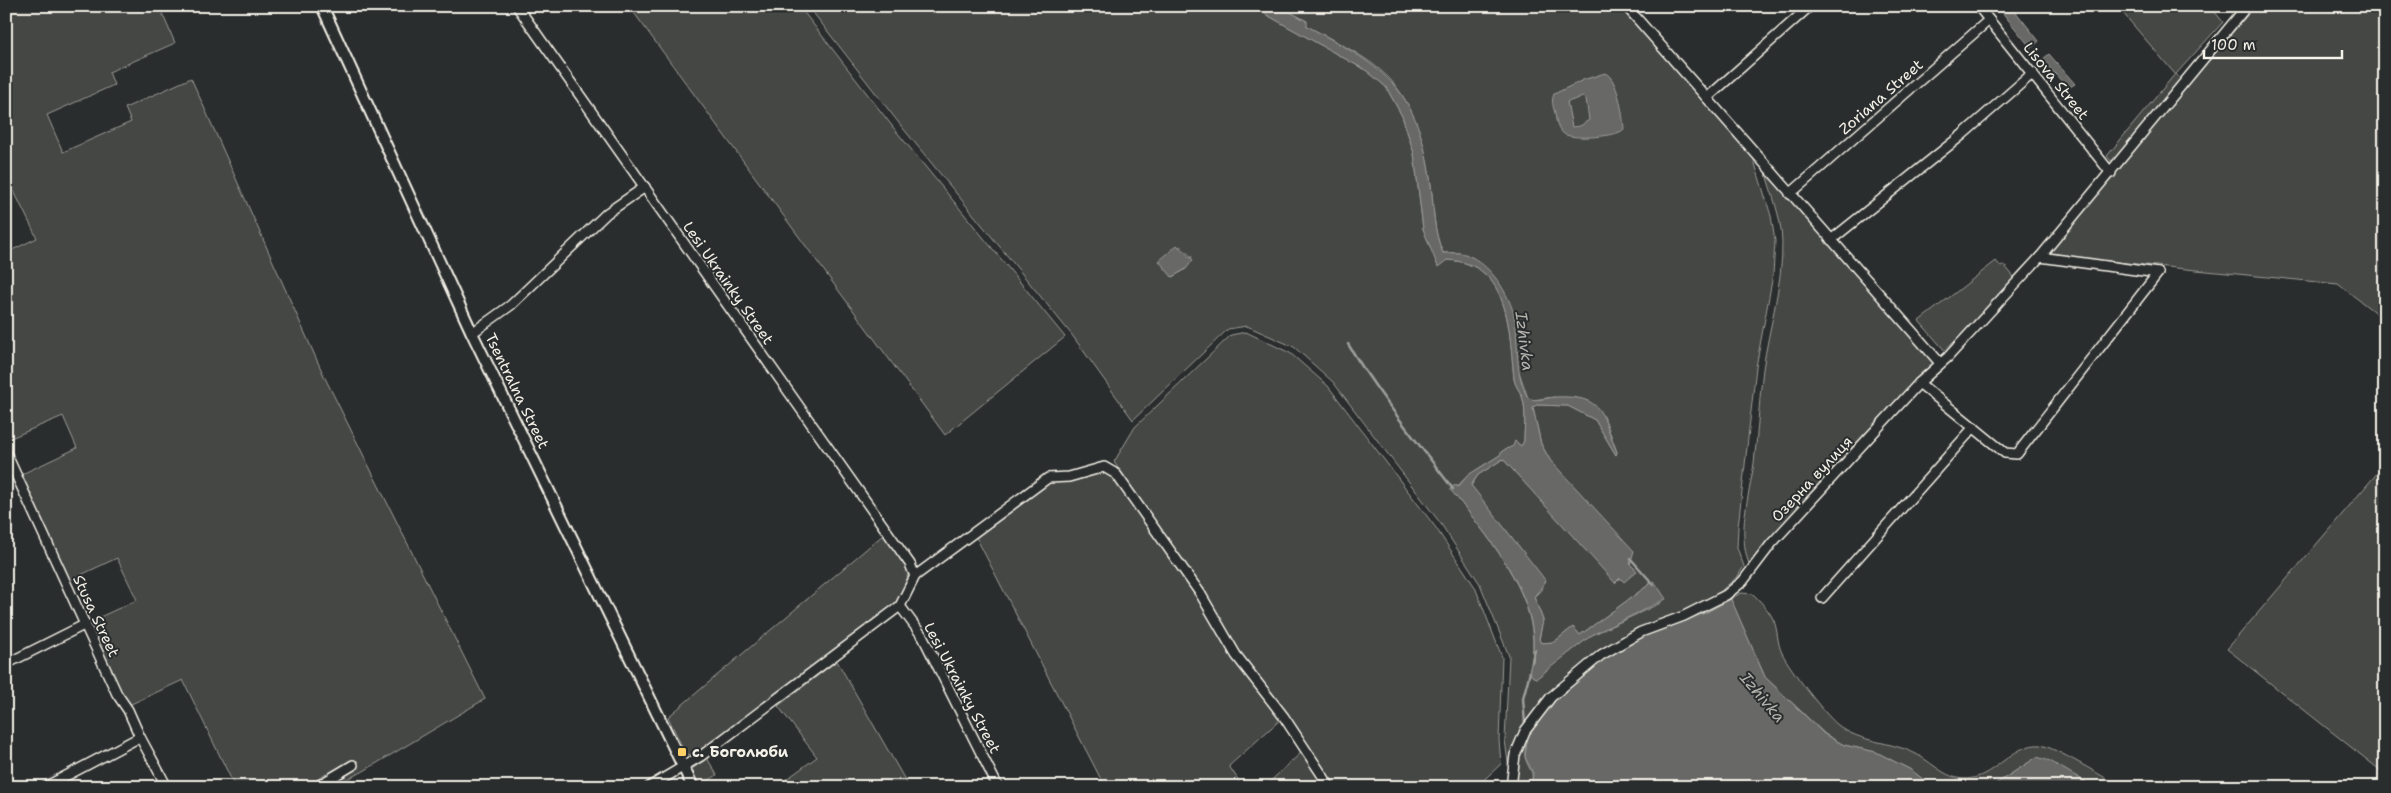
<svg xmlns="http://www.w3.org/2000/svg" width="2391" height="793" font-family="'Shantell Sans',sans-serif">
	<rect width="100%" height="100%" fill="#2a2d2e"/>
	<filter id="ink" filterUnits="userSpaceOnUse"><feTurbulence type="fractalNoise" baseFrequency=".02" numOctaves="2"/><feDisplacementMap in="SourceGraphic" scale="10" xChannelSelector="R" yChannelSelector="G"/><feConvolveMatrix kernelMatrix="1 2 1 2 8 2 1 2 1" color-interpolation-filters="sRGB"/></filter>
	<g filter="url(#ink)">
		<g fill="#444645" stroke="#9c9c96" fill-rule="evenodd">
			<polygon points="6,6 159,6 175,43 109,72 114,85 47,115 63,152 131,122 125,108 191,78 324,376 485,699 362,772 329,787 235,787 183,680 129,705 120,692 89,622 137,600 117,558 70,580 36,512 22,474 77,448 63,416 6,440 6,253 37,238 6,175"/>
			<polygon points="629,6 799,6 896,131 1065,337 945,435"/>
			<path d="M 808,6 L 1251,6 L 1367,71 L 1386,87 L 1402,116 L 1414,153 L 1423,229 L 1447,260 C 1511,263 1509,331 1514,379 C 1515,385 1519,390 1522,396 C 1527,411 1524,427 1524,441 L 1521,446 L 1515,441 L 1514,446 C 1500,456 1484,464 1469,475 C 1462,480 1460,486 1450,489 C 1489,538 1549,606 1529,672 L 1536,678 L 1592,635 L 1661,603 L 1654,581 L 1580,635 L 1573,627 L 1554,642 L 1541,643 L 1539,640 L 1543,620 L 1534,597 L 1542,589 L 1520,548 L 1471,486 L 1478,475 L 1503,459 L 1615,582 L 1621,578 L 1623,581 L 1632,559 L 1550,460 L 1541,444 L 1533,408 L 1536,405 L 1568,406 L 1595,420 L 1616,455 L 1617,452 L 1604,416 L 1554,397 L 1532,400 L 1528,398 L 1518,369 L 1515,319 L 1493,275 L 1459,253 L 1443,253 C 1433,231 1434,209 1431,185 C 1426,148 1415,105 1388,77 C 1366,55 1334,41 1307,26 L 1306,21 L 1279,6 L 1621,6 L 1752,154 L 1771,216 L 1775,241 L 1773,275 L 1756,367 L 1738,527 L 1737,548 L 1744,566 L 1738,576 L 1721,591 L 1548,695 L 1509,770 L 1505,740 L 1509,656 L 1480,584 L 1441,524 L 1333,382 L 1294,347 L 1247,326 L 1228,329 L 1133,420 L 1072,335 L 902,127 ZM 1180,246 L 1192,257 L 1183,271 L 1172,277 Z"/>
			<polygon points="2117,6 2210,6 2223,22 2176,74 2182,81 2115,161 2111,161 2107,156 2175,74"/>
			<polygon points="2255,6 2385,6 2385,320 2338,284 2045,255"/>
			<path d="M 1764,168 L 1935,363 C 1869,426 1808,494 1749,564 C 1737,531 1749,498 1754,463 C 1758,432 1759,400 1763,369 C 1769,327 1783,284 1782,241 C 1781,216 1771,192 1764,168 Z"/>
			<polygon points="1996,261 2001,267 2004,265 2014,277 2028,262 2029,263 1947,353 1919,321"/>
			<polygon points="1246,332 1290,353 1328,386 1436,528 1475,587 1502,657 1499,740 1501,764 1476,787 1334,787 1286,715 1238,653 1114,462 1135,427 1231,335"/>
			<polygon points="2385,464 2385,774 2227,649"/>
			<polygon points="1104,470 1114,476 1281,719 1229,766 1243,787 1105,787 976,537 1049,482"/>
			<path d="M 884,534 C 905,565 918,569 896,605 L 698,753 L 686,755 L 668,717 Z"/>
			<path d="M 1741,593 L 1753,594 C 1761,602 1769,610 1774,621 C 1778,631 1777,643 1782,653 C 1790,669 1825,715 1838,725 C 1859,743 1892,741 1916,754 C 1937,765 1950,785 1977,777 C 1998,770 2017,743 2040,745 C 2053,746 2107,779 2121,787 L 2087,787 L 2086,782 L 2037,757 L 1991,787 L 1933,787 L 1911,770 L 1876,752 L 1844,745 L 1825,734 L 1765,677 L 1731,600 L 1553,699 L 1685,621 L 1705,613 Z"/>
			<polygon points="837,661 909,787 776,787 817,757 778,706"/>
			<path d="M 1528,733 C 1527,740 1524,750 1525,757 C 1528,770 1537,773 1529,787 L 1514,787 L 1518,756 Z"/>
			<polygon points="1303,751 1326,787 1264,787"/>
			<polygon points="707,758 717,775 699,787 692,769"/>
		</g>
		<g fill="#676866" stroke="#9f9f9a" fill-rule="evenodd">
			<path d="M 1251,6 L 1279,6 L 1307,21 L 1307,26 C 1388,70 1418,88 1431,185 C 1434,208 1433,231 1443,253 C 1450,253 1458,252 1465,254 C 1490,263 1510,294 1515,319 C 1519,345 1514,373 1528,398 C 1536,402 1545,398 1555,397 C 1606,395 1600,414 1617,452 L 1616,455 L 1595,420 L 1568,406 L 1536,405 L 1533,408 L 1541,444 L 1550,460 L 1634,551 L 1630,564 L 1637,571 L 1624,582 L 1620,578 L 1615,583 L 1503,459 L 1478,475 L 1471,485 L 1546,581 L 1534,597 L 1543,620 L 1539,639 L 1541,643 L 1554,642 L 1573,627 L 1580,635 L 1654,581 L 1666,599 L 1592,635 L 1537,678 L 1533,677 L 1529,672 C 1550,606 1489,538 1450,489 L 1455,485 L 1458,487 L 1468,475 L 1500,455 L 1502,451 L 1513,446 L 1515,441 L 1521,446 L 1524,441 C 1524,427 1527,411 1522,396 C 1519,390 1515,385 1514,379 C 1509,331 1511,263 1447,260 L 1438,267 L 1423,229 L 1414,153 L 1402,116 L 1386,87 L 1367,71 Z"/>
			<polygon points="1997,6 2011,6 2039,41 2031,48"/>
			<polygon points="2049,54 2075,84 2068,88 2042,60"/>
			<path d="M 1605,73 C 1618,78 1623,116 1624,129 C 1618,137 1573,140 1564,134 C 1557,129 1556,121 1555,113 C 1553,106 1551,101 1554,94 L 1583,80 ZM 1583,97 L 1586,99 L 1589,120 L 1580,126 L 1572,127 L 1567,102 Z"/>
			<polygon points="1177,245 1193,260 1186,269 1172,277 1159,261"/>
			<polygon points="1731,599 1765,677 1824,734 1844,745 1876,752 1911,770 1933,787 1536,787 1532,781 1533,773 1525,757 1528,733 1553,699 1603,658 1643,635 1705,613"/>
			<polygon points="2037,757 2050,761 2086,782 2087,787 1991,787"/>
		</g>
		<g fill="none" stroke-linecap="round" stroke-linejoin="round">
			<g stroke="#9f9f9a" stroke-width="2.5">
				<path d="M 1348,344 C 1379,396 1417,441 1453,489"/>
				<polyline points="1631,559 1654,585"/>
				<polyline points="1532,662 1535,650"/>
				<polyline points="1525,724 1523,698 1530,672"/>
			</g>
			<g stroke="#f4f1e8" stroke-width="12">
				<g id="minor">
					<polyline points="517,6 910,564 915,576 900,606 923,637 998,787"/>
					<polyline points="1626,6 1940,363"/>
					<polyline points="1978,6 2111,173"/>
					<polyline points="1707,98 1810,6"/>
					<polyline points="1790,194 1989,20"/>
					<polyline points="1831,240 1962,135 2033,73"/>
					<polyline points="2040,257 2158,273"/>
					<polyline points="472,333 511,305 607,213 645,187"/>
					<polyline points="1919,383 2005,453 2017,454 2158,273"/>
					<polyline points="6,453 117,694 128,710 140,737 167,787"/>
					<polyline points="915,576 1048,478 1069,477 1104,467 1116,474 1200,593 1236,655 1284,717 1330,787"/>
					<polyline points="1822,598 1974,427"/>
					<polyline points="6,664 86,624"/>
					<polyline points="45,787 140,737"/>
					<polyline points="316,787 353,765"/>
					<polyline points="649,787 701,756 900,606"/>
					<polyline points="1511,787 1515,755 1525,731 1551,697 1601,655 1641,632 1684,616 1726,595 1743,581 1772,543 1919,383 1948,357 2040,257 2247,6"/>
				</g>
			</g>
			<g stroke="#f4f1e8" stroke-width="14">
				<polyline id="tertiary" points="322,6 472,333 693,787"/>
			</g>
			<use href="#minor" stroke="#2a2d2e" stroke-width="9"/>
			<use href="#tertiary" stroke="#2a2d2e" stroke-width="10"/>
		</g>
	</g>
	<rect fill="#ffd166" stroke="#2a2d2e" stroke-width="2" x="677" y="747" width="10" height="10" rx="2.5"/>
	<g text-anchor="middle" stroke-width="4" stroke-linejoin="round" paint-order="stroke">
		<g font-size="15" fill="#f4f1e8" stroke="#2a2d2e">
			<text transform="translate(2056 81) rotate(51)" y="5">Lisova Street</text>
			<text transform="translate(1881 97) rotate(-41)" y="5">Zoriana Street</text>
			<text transform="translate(728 283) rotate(55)" y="5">Lesi Ukrainky Street</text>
			<text transform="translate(517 391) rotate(64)" y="5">Tsentralna Street</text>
			<text transform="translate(1812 479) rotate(-47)" y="5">Озерна вулиця</text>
			<text transform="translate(96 616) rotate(65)" y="5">Stusa Street</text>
			<text transform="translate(962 688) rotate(62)" y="5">Lesi Ukrainky Street</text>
		</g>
		<g font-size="15" font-weight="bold" fill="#f4f1e8" stroke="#2a2d2e" text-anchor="start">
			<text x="692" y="757">с. Боголюби</text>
		</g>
		<g font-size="16" font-style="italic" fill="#b5b3ae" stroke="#2a2d2e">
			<text transform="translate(1525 341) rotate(83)" y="6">Izhivka</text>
			<text transform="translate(1763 697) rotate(50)" y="6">Izhivka</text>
		</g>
	</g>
	<rect width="2391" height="793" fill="none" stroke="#2a2d2e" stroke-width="25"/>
	<rect x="12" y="12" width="2366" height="768" fill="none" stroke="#f4f1e8" stroke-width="2" filter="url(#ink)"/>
	<path d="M2204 50v8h138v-8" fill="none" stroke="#f4f1e8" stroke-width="2.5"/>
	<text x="2211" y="50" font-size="15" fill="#f4f1e8" stroke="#2a2d2e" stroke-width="4" paint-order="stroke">100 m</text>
</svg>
